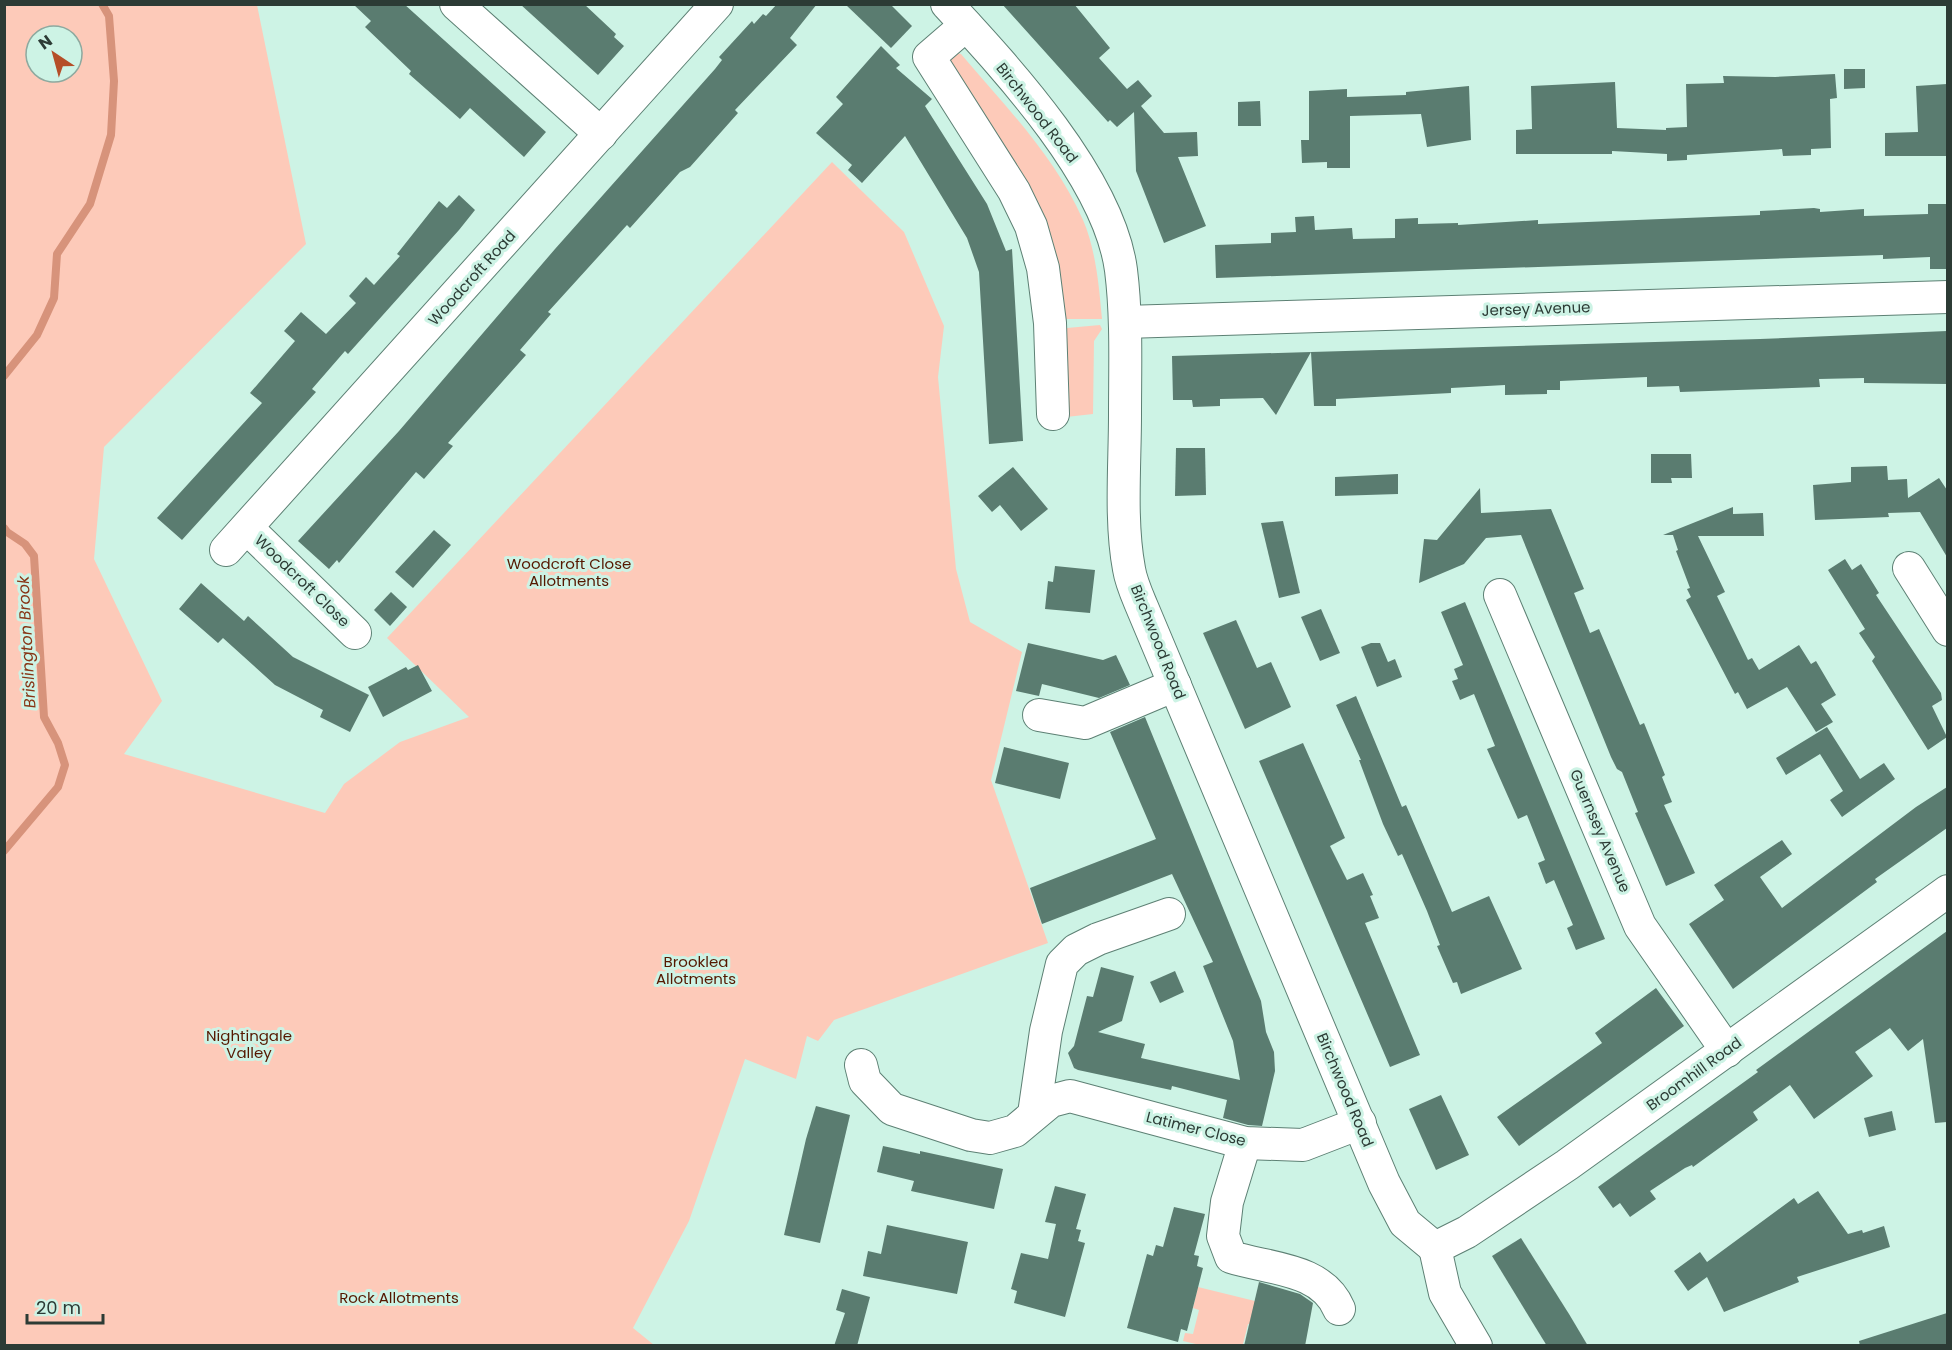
<svg xmlns="http://www.w3.org/2000/svg" width="1952" height="1350" font-family="Poppins,sans-serif">
	<rect width="100%" height="100%" fill="#cdf3e5"/>
	<g fill="#fdcab9" fill-rule="evenodd">
		<path d="M 5,5 L 257,5 L 306,244 L 104,447 L 94,559 L 162,701 L 124,754 L 325,813 L 344,784 L 400,742 L 469,717 L 387,638 L 832,162 L 904,232 L 944,326 L 938,377 L 956,569 L 970,622 L 1022,652 L 991,780 L 1048,943 L 834,1020 L 818,1041 L 807,1036 L 796,1079 L 745,1059 L 689,1221 L 633,1328 L 654,1345 L 5,1346 ZM 36,36 L 72,36 L 72,72 L 36,72 Z"/>
		<path d="M 957,53 L 961,54 C 1005,106 1055,156 1083,220 C 1096,250 1099,287 1102,319 L 1058,319 L 949,64 L 952,55 Z"/>
		<polygon points="1100,325 1102,329 1094,341 1093,414 1066,417 1056,329"/>
		<polygon points="1198,1287 1259,1302 1253,1325 1248,1324 1243,1344 1245,1345 1200,1345 1183,1341 1185,1333 1193,1334 1199,1310 1193,1308"/>
	</g>
	<g fill="none" stroke-linecap="round" stroke-linejoin="round">
		<g stroke="#d7937b" stroke-width="8">
			<polyline points="4,376 37,335 54,298 57,254 90,204 111,135 114,81 109,16 102,4"/>
			<polyline points="4,528 7,532 25,544 34,556 44,717 58,743 65,765 58,787 4,851"/>
		</g>
	</g>
	<g fill="#5a7c70">
		<polygon points="353,4 404,4 546,132 524,157 470,108 460,119 409,74 411,71 365,27 371,21"/>
		<polygon points="520,4 584,4 616,34 614,37 624,46 598,75"/>
		<polygon points="777,4 817,4 790,38 797,45 735,110 738,113 690,167 680,172 630,228 627,225 548,312 551,314 520,350 526,355 448,443 453,446 424,479 416,472 339,563 337,560 329,569 298,541 399,431 555,249 715,69 722,60 719,57 752,21 754,24 763,14 766,16"/>
		<polygon points="845,4 890,4 912,26 891,48"/>
		<polygon points="1002,4 1074,4 1110,48 1099,58 1127,89 1138,80 1152,96 1141,106 1164,133 1197,132 1198,156 1178,157 1206,226 1164,243 1136,171 1134,112 1117,127 1110,120 1108,122"/>
		<polygon points="881,46 900,65 896,68 932,99 925,106 987,204 1006,251 1012,249 1023,441 989,444 979,272 967,238 905,136 862,183 848,170 852,165 816,133 843,104 836,97"/>
		<polygon points="1844,69 1865,69 1865,88 1844,89"/>
		<polygon points="1835,74 1837,98 1830,99 1831,148 1811,149 1811,155 1783,156 1782,149 1687,155 1687,160 1667,161 1667,154 1612,151 1612,154 1516,154 1516,130 1532,129 1531,86 1615,82 1617,128 1666,130 1666,128 1687,127 1686,84 1724,83 1723,76 1775,77"/>
		<polygon points="1947,84 1947,156 1885,156 1885,133 1918,132 1916,86"/>
		<polygon points="1469,86 1471,140 1427,147 1421,114 1350,116 1350,168 1327,168 1327,162 1302,163 1301,140 1309,140 1309,91 1347,89 1347,97 1406,95 1406,92"/>
		<polygon points="1260,101 1261,126 1238,126 1238,102"/>
		<polygon points="459,195 475,210 459,230 348,354 345,351 312,389 316,392 182,540 157,518 262,403 250,393 295,341 284,331 301,312 326,334 356,303 349,296 366,277 374,285 400,256 397,254 439,201 447,208"/>
		<polygon points="1928,204 1947,204 1947,269 1930,269 1930,257 1883,259 1883,255 1216,278 1215,245 1271,243 1271,233 1296,232 1295,217 1314,216 1315,230 1352,228 1353,239 1395,238 1395,219 1418,218 1418,224 1458,223 1458,225 1538,220 1538,224 1760,215 1760,211 1814,208 1820,209 1820,212 1864,209 1864,216 1928,214"/>
		<polygon points="1947,331 1947,384 1864,383 1864,378 1819,379 1820,387 1680,392 1679,386 1647,387 1647,377 1560,381 1560,390 1547,390 1547,394 1505,395 1505,385 1451,388 1451,393 1336,399 1336,406 1314,406 1311,352 1760,339"/>
		<polygon points="1311,352 1276,415 1263,398 1220,399 1220,406 1193,407 1192,400 1173,400 1172,356"/>
		<polygon points="1176,448 1205,448 1206,495 1175,496"/>
		<polygon points="1651,454 1691,454 1692,478 1671,478 1672,483 1651,483"/>
		<polygon points="1887,466 1888,480 1907,479 1908,498 1939,478 1947,490 1947,557 1920,512 1888,513 1889,517 1815,520 1813,485 1851,482 1851,467"/>
		<polygon points="1013,467 1048,509 1021,531 1000,505 992,512 978,496"/>
		<polygon points="1398,474 1398,494 1335,496 1335,477"/>
		<polygon points="1480,488 1481,513 1551,509 1584,589 1574,593 1590,633 1599,629 1640,725 1644,723 1665,775 1662,777 1672,802 1664,805 1695,873 1666,886 1635,813 1638,812 1622,772 1617,769 1611,757 1521,535 1486,538 1464,564 1419,583 1424,539 1437,540"/>
		<polygon points="1733,507 1733,514 1763,513 1764,536 1698,536 1725,592 1717,596 1748,660 1752,658 1759,670 1799,645 1811,664 1816,661 1836,695 1821,704 1833,722 1816,732 1787,687 1747,709 1738,692 1735,694 1686,600 1691,597 1687,589 1690,588 1676,551 1678,550 1673,535 1663,535"/>
		<polygon points="1283,521 1300,593 1279,598 1261,523"/>
		<polygon points="434,530 451,545 413,588 395,572"/>
		<polygon points="1845,559 1852,570 1861,564 1879,593 1876,595 1941,693 1942,700 1932,706 1947,737 1928,750 1872,661 1875,657 1859,633 1865,629 1828,570"/>
		<polygon points="1055,566 1095,570 1090,613 1045,609 1048,581 1053,582"/>
		<polygon points="201,583 244,621 248,616 293,657 369,695 350,732 320,717 323,710 275,685 223,638 218,643 179,609"/>
		<polygon points="391,592 407,607 390,626 374,610"/>
		<polygon points="1465,602 1605,939 1576,950 1567,928 1573,925 1554,880 1546,884 1538,863 1545,860 1527,815 1518,819 1487,749 1495,746 1474,694 1460,700 1452,681 1458,679 1454,669 1463,665 1441,612"/>
		<polygon points="1321,609 1340,653 1320,661 1301,617"/>
		<polygon points="1236,620 1257,668 1271,662 1291,707 1245,729 1203,633"/>
		<polygon points="1028,643 1103,660 1116,655 1130,685 1099,698 1042,684 1039,696 1016,691"/>
		<polygon points="1371,643 1380,643 1388,662 1395,659 1402,677 1377,687 1361,647"/>
		<polygon points="418,665 432,691 383,717 368,687 406,667 408,670"/>
		<polygon points="1356,696 1402,807 1406,805 1452,912 1489,896 1522,969 1461,994 1457,982 1453,983 1437,946 1440,945 1427,911 1402,854 1398,856 1383,824 1359,760 1361,760 1336,705"/>
		<polygon points="1145,717 1261,1001 1266,1032 1274,1052 1275,1071 1262,1126 1248,1125 1223,1118 1227,1100 1172,1086 1171,1090 1078,1070 1074,1068 1068,1053 1074,1046 1087,996 1093,997 1101,967 1134,976 1122,1021 1098,1032 1145,1044 1141,1058 1240,1080 1233,1041 1203,966 1213,962 1172,874 1042,924 1030,888 1156,839 1110,732"/>
		<polygon points="1827,727 1860,779 1884,763 1895,779 1842,817 1830,800 1843,791 1820,754 1786,775 1776,758"/>
		<polygon points="1303,743 1345,838 1330,846 1347,880 1363,873 1373,895 1370,896 1379,918 1365,923 1420,1055 1390,1067 1259,761"/>
		<polygon points="1004,747 1069,763 1060,799 995,783"/>
		<polygon points="1947,787 1947,828 1875,879 1877,882 1733,989 1689,924 1724,900 1714,885 1782,840 1792,854 1760,877 1782,908 1916,807"/>
		<polygon points="1947,931 1947,1122 1935,1123 1923,1039 1908,1051 1890,1028 1855,1052 1873,1076 1814,1119 1790,1085 1753,1112 1758,1120 1693,1167 1692,1165 1685,1168 1650,1191 1656,1199 1630,1217 1620,1203 1613,1208 1598,1187 1758,1072 1756,1070"/>
		<polygon points="1175,971 1184,992 1160,1003 1150,982"/>
		<polygon points="1656,988 1684,1026 1519,1146 1497,1117 1602,1043 1595,1033"/>
		<polygon points="1441,1095 1469,1155 1436,1170 1409,1109"/>
		<polygon points="816,1106 850,1115 820,1243 784,1235 806,1139"/>
		<polygon points="1892,1111 1896,1130 1869,1137 1864,1118"/>
		<polygon points="883,1146 920,1154 920,1151 1003,1169 994,1209 911,1191 914,1181 877,1172"/>
		<polygon points="1055,1186 1086,1194 1076,1229 1081,1230 1078,1241 1085,1243 1065,1317 1014,1303 1017,1291 1011,1289 1021,1253 1048,1259 1056,1224 1045,1222"/>
		<polygon points="1818,1191 1848,1234 1862,1230 1863,1233 1884,1226 1890,1247 1797,1277 1799,1282 1724,1312 1707,1277 1688,1291 1674,1271 1700,1252 1707,1262 1794,1198 1798,1204"/>
		<polygon points="1174,1207 1205,1214 1194,1255 1199,1256 1197,1266 1203,1268 1187,1331 1181,1329 1178,1342 1127,1328 1147,1254 1153,1256 1156,1245 1163,1247"/>
		<polygon points="887,1225 968,1242 957,1294 863,1276 868,1251 881,1254"/>
		<polygon points="1521,1238 1569,1314 1588,1346 1547,1346 1539,1333 1492,1256"/>
		<polygon points="1259,1282 1300,1294 1313,1303 1305,1346 1244,1346"/>
		<polygon points="842,1289 870,1297 857,1346 834,1346 845,1313 836,1310"/>
		<polygon points="1947,1313 1947,1346 1860,1346 1859,1341"/>
	</g>
	<g fill="none" stroke-linecap="round" stroke-linejoin="round">
		<g stroke="#5d8074" stroke-width="34">
			<g id="minor">
				<polyline points="456,4 601,134"/>
				<path d="M 947,4 C 1008,70 1109,179 1121,270 C 1127,318 1125,367 1125,415 C 1125,464 1120,521 1129,569 C 1131,582 1137,595 1142,607 L 1384,1183 L 1405,1223 L 1435,1248"/>
				<polyline points="966,25 929,57 1014,191 1031,226 1043,268 1050,323 1053,414"/>
				<polyline points="1125,322 1948,297"/>
				<polyline points="248,529 355,633"/>
				<polyline points="226,550 717,4"/>
				<polyline points="1909,568 1948,630"/>
				<polyline points="1500,595 1640,926 1727,1051"/>
				<polyline points="1039,715 1085,723 1175,685"/>
				<polyline points="861,1065 865,1081 892,1109 971,1135 990,1138 1015,1131 1051,1101 1070,1096 1245,1143 1303,1145 1360,1123"/>
				<polyline points="1034,1114 1046,1031 1062,964 1076,950 1098,939 1169,914"/>
				<path d="M 1245,1143 L 1227,1202 L 1223,1236 L 1231,1257 C 1269,1269 1322,1268 1339,1309"/>
				<polyline points="1435,1248 1467,1232 1567,1165 1948,891"/>
				<polyline points="1435,1248 1445,1293 1476,1346"/>
			</g>
		</g>
		<use href="#minor" stroke="#fff" stroke-width="32"/>
	</g>
	<g text-anchor="middle" stroke-width="6" stroke-linejoin="round" paint-order="stroke">
		<g font-size="15" fill="#2c3b35" stroke="#cdf3e5">
			<text transform="translate(1037 113) rotate(52)" y="5">Birchwood Road</text>
			<text transform="translate(472 278) rotate(-48)" y="5">Woodcroft Road</text>
			<text transform="translate(1536 309) rotate(-2)" y="5">Jersey Avenue</text>
			<text transform="translate(302 581) rotate(44)" y="5">Woodcroft Close</text>
			<text transform="translate(1158 642) rotate(68)" y="5">Birchwood Road</text>
			<text transform="translate(1600 831) rotate(67)" y="5">Guernsey Avenue</text>
			<text transform="translate(1694 1074) rotate(-36)" y="5">Broomhill Road</text>
			<text transform="translate(1345 1090) rotate(67)" y="5">Birchwood Road</text>
			<text transform="translate(1196 1129) rotate(14)" y="5">Latimer Close</text>
		</g>
		<g font-size="15" fill="#551800" stroke="#cdf3e5">
			<text x="569" y="569">Woodcroft Close<tspan x="569" dy="17">Allotments</tspan></text>
			<text x="696" y="967">Brooklea<tspan x="696" dy="17">Allotments</tspan></text>
			<text x="249" y="1041">Nightingale<tspan x="249" dy="17">Valley</tspan></text>
			<text x="399" y="1303">Rock Allotments</text>
		</g>
		<g font-size="16" font-style="italic" fill="#873515" stroke="#cdf3e5">
			<text transform="translate(26 642) rotate(-93)" y="6">Brislington Brook</text>
		</g>
	</g>
	<rect width="1952" height="1350" fill="none" stroke="#2c3b35" stroke-width="12"/>
	<g transform="translate(54 54) rotate(324)"><circle r="28" fill="#cdf3e5" stroke="#8da99f" stroke-width="1.5"/>
	<path d="M0-4.5L10 22L0 15L-10 22Z" fill="#b54e27"/>
	<text y="-9" font-size="16" font-weight="bold" text-anchor="middle" fill="#2c3b35">N</text>
	</g>
	<path d="M27 1314v9h76v-9" fill="none" stroke="#2c3b35" stroke-width="3"/>
	<text x="36" y="1314" font-size="18" fill="#2c3b35" stroke="#cdf3e5" stroke-width="4.5" paint-order="stroke">20 m</text>
</svg>
